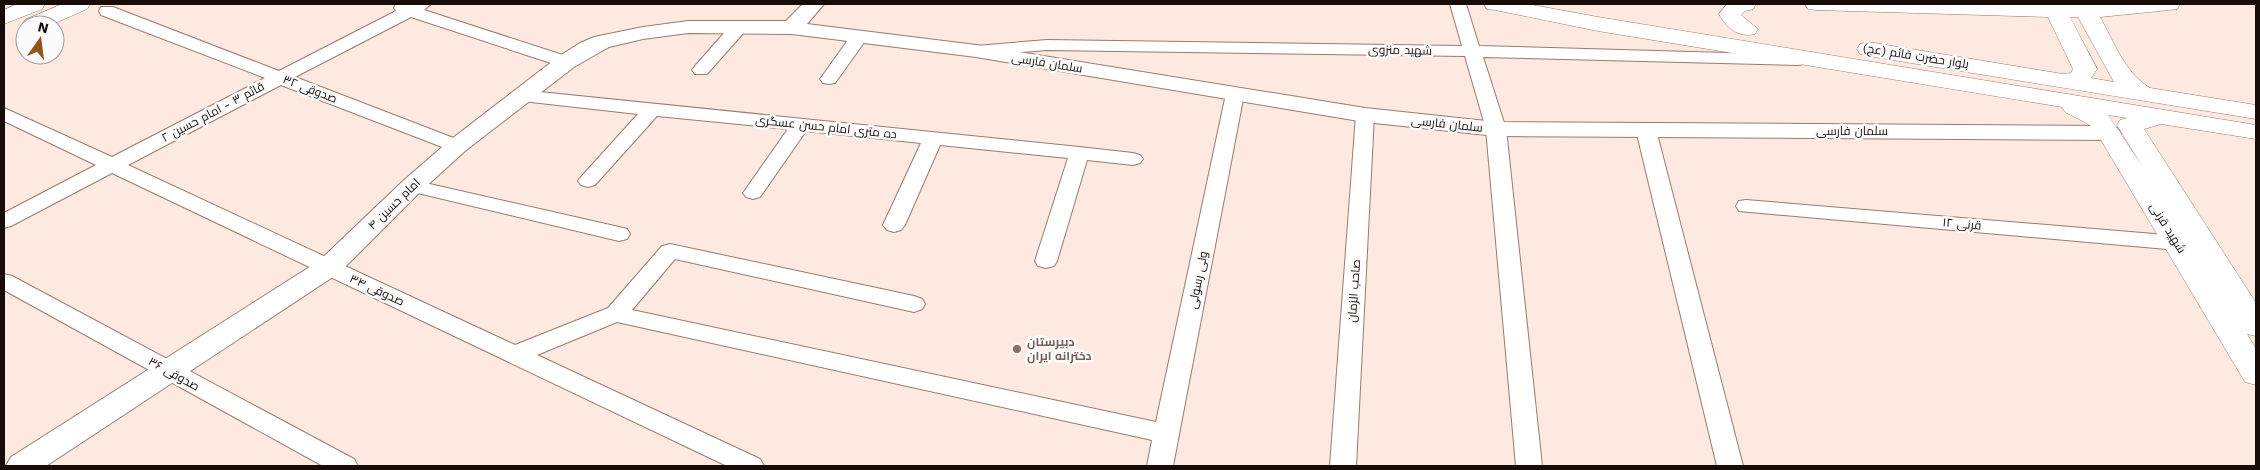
<svg xmlns="http://www.w3.org/2000/svg" width="2260" height="470" font-family="'Work Sans',Cairo,sans-serif">
	<rect width="100%" height="100%" fill="#fde9e0"/>
	<g fill="none" stroke-linecap="round" stroke-linejoin="round">
		<g stroke="#997b6e" stroke-width="2">
			<g id="minor">
				<polygon points="396,4 431,4 424,10 572,58 575,62 572,66 560,66 411,17 295,77 464,142 467,146 464,150 457,152 450,150 281,85 128,165 515,345 608,308 662,246 670,244 914,296 922,299 925,304 922,309 914,312 675,259 632,310 1156,422 1226,94 1229,90 1235,88 1241,90 1244,94 1173,466 1147,466 1152,440 617,322 537,355 760,459 764,466 727,466 112,173 11,226 4,228 4,213 96,165 4,121 4,108 112,157 265,78 101,15 99,11 101,7 113,7 279,71 396,11 394,8"/>
				<polygon points="1450,4 1466,4 1479,46 1798,55 1804,56 1807,60 1804,64 1798,65 1483,57 1506,129 1542,466 1516,466 1486,129 1465,56 1047,50 976,56 970,55 967,51 970,47 976,46 1047,40 1462,46"/>
				<polygon points="740,21 746,22 748,26 746,30 707,74 695,74 692,70 695,66 734,22"/>
				<polygon points="859,32 865,33 868,37 835,83 829,84 823,83 820,79 823,75 853,33"/>
				<polygon points="520,90 1079,147 1133,153 1140,155 1143,159 1140,163 1133,165 1087,160 1057,261 1054,266 1046,268 1038,266 1035,261 1068,158 940,145 905,225 901,230 894,232 887,230 883,225 921,143 806,131 760,197 753,199 746,197 743,193 788,129 657,116 595,185 588,187 581,185 578,181 581,177 638,114 513,100 511,96 513,92"/>
				<polygon points="1365,109 1372,111 1374,115 1356,466 1330,466 1356,115 1358,111"/>
				<polygon points="1646,124 1653,126 1656,130 1743,466 1717,466 1636,130 1639,126"/>
				<polygon points="412,180 619,227 627,229 630,234 627,239 619,241 405,190 402,186 405,182"/>
				<polygon points="1746,200 2178,236 2186,238 2189,243 2186,248 2178,250 1739,211 1736,206 1739,201"/>
				<polygon points="4,274 12,276 354,459 358,466 323,466 4,290"/>
			</g>
		</g>
		<g stroke="#997b6e" stroke-width="2">
			<polygon id="tertiary" points="803,4 824,4 807,24 976,45 1365,108 1496,122 2109,126 2117,128 2121,133 2117,138 2109,140 1496,136 1365,122 976,57 792,34 688,33 643,39 609,47 574,67 465,151 421,191 339,273 46,466 6,466 11,457 319,261 403,181 449,141 558,57 580,43 594,37 643,27 688,21 786,21"/>
		</g>
		<g stroke="#997b6e" stroke-width="1">
			<g id="secondary">
				<polygon points="17,4 45,4 42,9 4,24 4,10"/>
				<polygon points="62,4 90,4 87,9 51,25 25,25 25,29 22,25 25,20"/>
				<path d="M 1484,4 L 1527,4 L 1598,17 L 2256,125 L 2256,139 L 2161,124 L 2144,129 L 2256,303 L 2256,336 L 2247,334 L 2256,349 L 2256,385 L 2245,382 L 2098,135 L 2090,125 L 2065,112 L 2062,107 L 1598,31 L 1495,10 L 1487,9 ZM 2108,115 L 2127,118 L 2120,120 L 2117,125 L 2142,166 Z"/>
				<path d="M 1727,4 L 1756,4 L 1753,9 L 1745,11 L 1741,15 L 1758,29 L 1755,34 C 1739,38 1726,28 1719,14 Z"/>
				<path d="M 1805,4 L 2180,4 L 2177,9 L 2169,10 L 2100,17 C 2114,42 2125,73 2150,88 L 2256,105 L 2256,119 L 1868,56 L 1860,54 L 1857,49 L 1860,44 L 1868,42 L 2063,74 L 2071,73 L 2073,69 L 2048,17 L 1816,10 L 1808,9 ZM 2070,17 L 2078,17 L 2114,82 L 2091,78 L 2097,69 Z"/>
			</g>
		</g>
		<use href="#minor" fill="#fff" fill-rule="evenodd"/>
		<use href="#tertiary" fill="#fff" fill-rule="evenodd"/>
		<use href="#secondary" fill="#fff" fill-rule="evenodd"/>
	</g>
	<circle fill="#8d6e63" stroke="#fbfbfb" stroke-width="2" cx="1017" cy="349" r="5"/>
	<g text-anchor="middle" stroke-width="5" stroke-linejoin="round" paint-order="stroke">
		<g font-size="12" fill="#170c08" stroke="#fbfbfb">
			<text transform="translate(1400 50) rotate(1)" y="4">شهید منزوی</text>
			<text transform="translate(1916 56) rotate(9)" y="4">بلوار حضرت قائم (عج)</text>
			<text transform="translate(1047 63) rotate(9)" y="4">سلمان فارسی</text>
			<text transform="translate(310 89) rotate(21)" y="4">صدوقی ۳۲</text>
			<text transform="translate(213 112) rotate(-28)" y="4">قائم ۳ - امام حسین ۲</text>
			<text transform="translate(1447 124) rotate(6)" y="4">سلمان فارسی</text>
			<text transform="translate(826 127) rotate(6)" y="4">ده متری امام حسن عسگری</text>
			<text x="1852" y="135">سلمان فارسی</text>
			<text transform="translate(394 204) rotate(-44)" y="4">امام حسین ۴</text>
			<text transform="translate(1962 224) rotate(5)" y="4">قرنی ۱۲</text>
			<text transform="translate(2168 228) rotate(58)" y="4">شهید قرنی</text>
			<text transform="translate(1198 280) rotate(-79)" y="4">ولی رسولی</text>
			<text transform="translate(377 290) rotate(25)" y="4">صدوقی ۳۴</text>
			<text transform="translate(1354 291) rotate(-86)" y="4">صاحب الزمان</text>
			<text transform="translate(174 374) rotate(29)" y="4">صدوقی ۳۶</text>
		</g>
		<g font-size="12" font-weight="bold" fill="#785e54" stroke="#fbfbfb" text-anchor="start">
			<text x="1027" y="346">دبیرستان<tspan x="1027" dy="14">دخترانه ایران</tspan></text>
		</g>
	</g>
	<rect width="2260" height="470" fill="none" stroke="#170c08" stroke-width="10"/>
	<g transform="translate(40 40) rotate(14)"><circle r="24" fill="#fbfbfb" stroke="#a09b9a"/>
	<path d="M0-4L9 19L0 12L-9 19Z" fill="#94551d"/>
	<text y="-8" font-size="14" font-weight="bold" text-anchor="middle" fill="#170c08">N</text>
	</g>
</svg>
